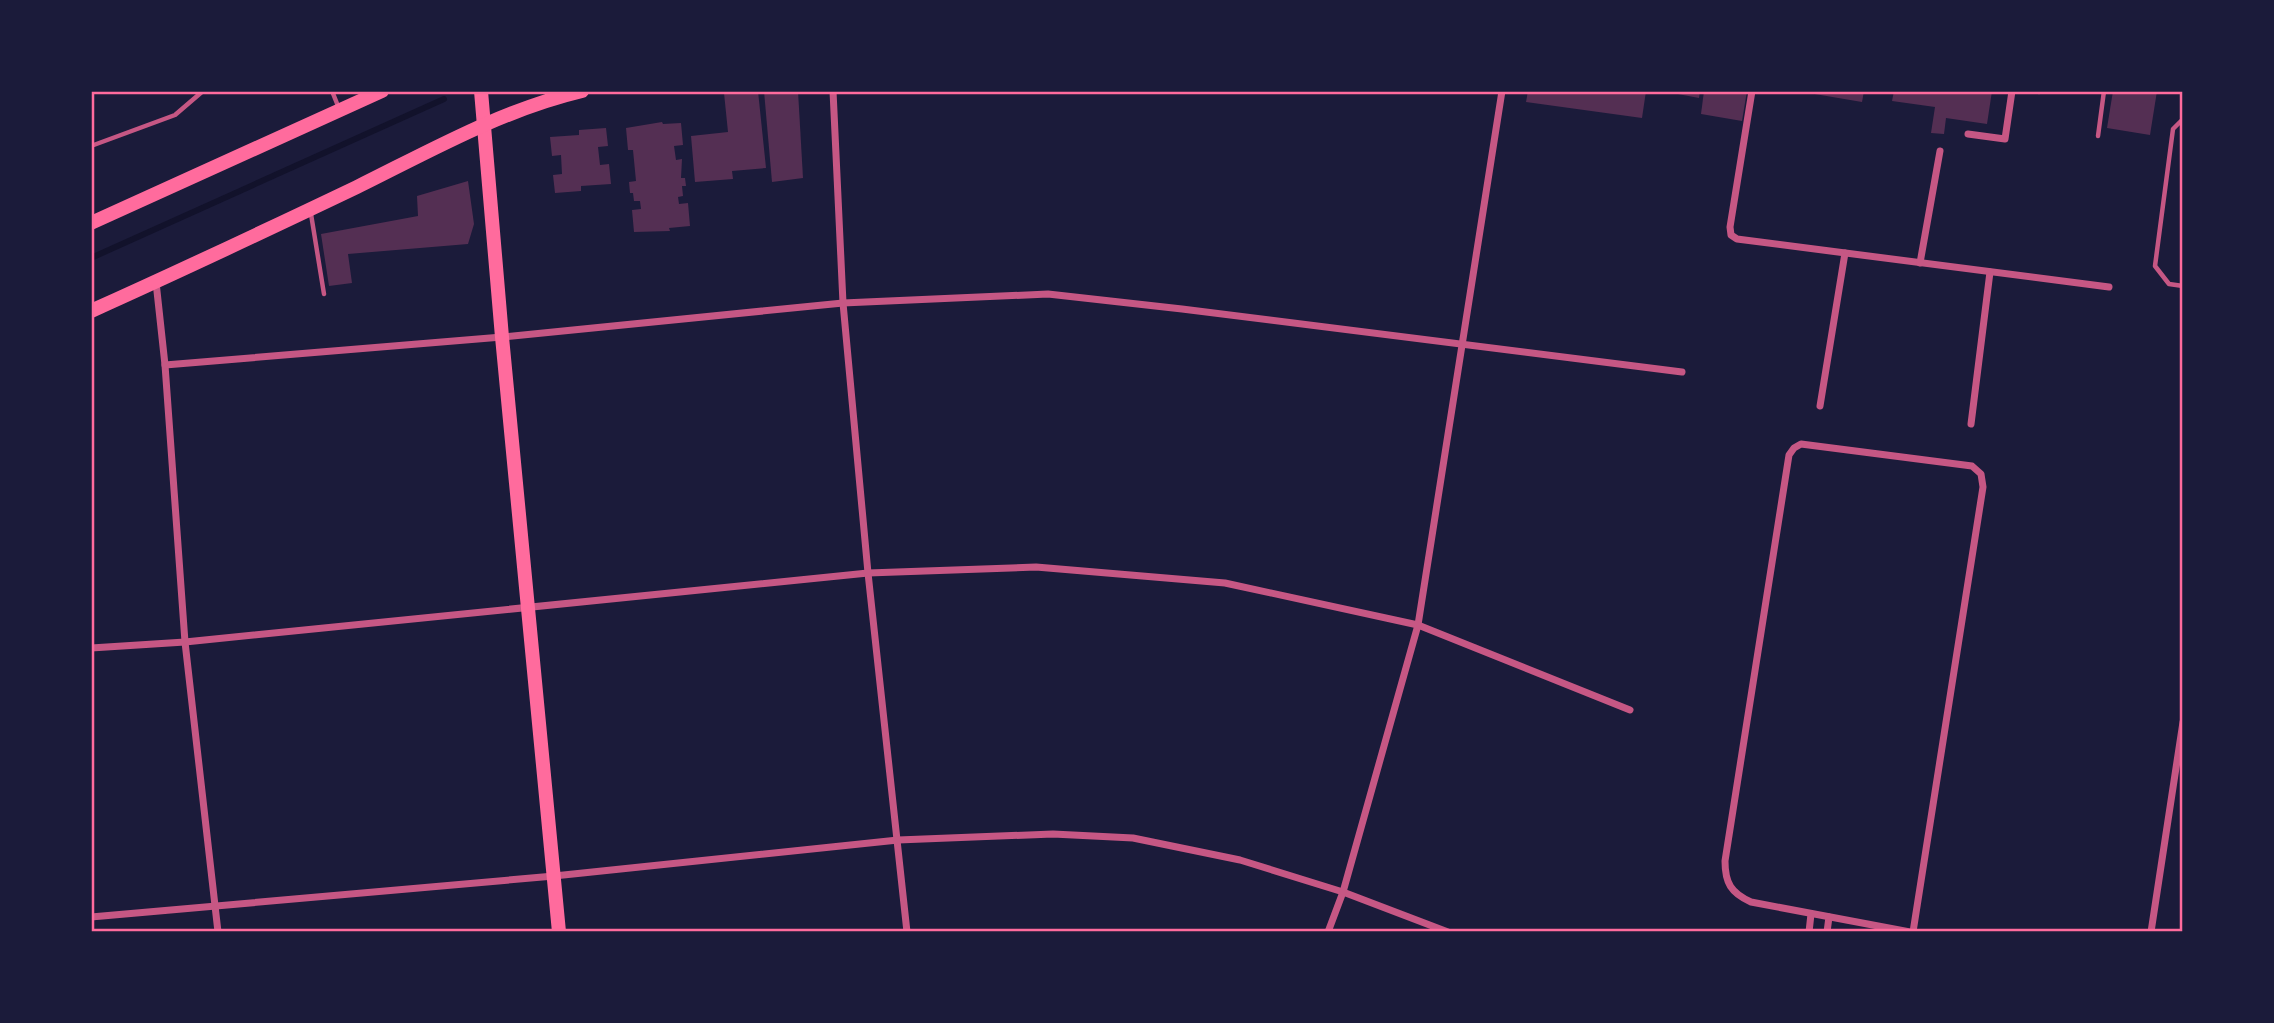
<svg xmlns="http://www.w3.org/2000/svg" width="2274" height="1023" font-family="'Asap Condensed',sans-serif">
	<rect width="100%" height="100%" fill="#1b1b3a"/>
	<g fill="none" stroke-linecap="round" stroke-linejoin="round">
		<polyline stroke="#12122b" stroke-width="6" points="91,258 444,99"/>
	</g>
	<g fill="#542f53">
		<polygon points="750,91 758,91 766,168 732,171 733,179 695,182 691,136 728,132 724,93"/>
		<polygon points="764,91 798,91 803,178 772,182"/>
		<polygon points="1528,91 1646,91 1642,118 1526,102"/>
		<polygon points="1662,91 1700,91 1699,98"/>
		<polygon points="1704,91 1747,91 1742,121 1701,114"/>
		<polygon points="1797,91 1864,91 1862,102"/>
		<polygon points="1894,91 1992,91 1987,124 1946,118 1944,134 1931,133 1935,107 1892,101"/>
		<polygon points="2113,91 2157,91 2150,135 2107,128"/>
		<polygon points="662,122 663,124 681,123 683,145 674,146 676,160 682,159 681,178 685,178 686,186 682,186 683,196 678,197 679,204 688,203 690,226 669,228 670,231 634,232 632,210 641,209 640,201 634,201 633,193 630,193 629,182 636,181 633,150 628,150 626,128"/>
		<polygon points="606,128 608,146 598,147 600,165 609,164 611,184 581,186 581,191 555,193 553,175 562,174 561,155 552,156 550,137 579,135 579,130"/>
		<polygon points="468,181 474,224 468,244 348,254 352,283 329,286 321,234 418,216 417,196"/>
	</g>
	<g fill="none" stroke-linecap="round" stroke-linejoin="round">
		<g stroke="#c65784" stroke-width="4.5">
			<polyline points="332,91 338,106"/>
			<polyline points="2039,92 2039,91"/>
			<polyline points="2183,119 2173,129 2155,266 2169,284 2183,286"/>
			<polyline points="2098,136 2104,91"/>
			<polyline points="91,146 175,115 203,91"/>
			<polyline points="311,214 324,294"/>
		</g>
		<g stroke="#c65784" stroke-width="7">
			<polyline points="833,91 843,303 868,573 907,932"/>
			<polyline points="1752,91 1730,227 1731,235 1737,239 2109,287"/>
			<polyline points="1968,134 2005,139 2012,91"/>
			<polyline points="1920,263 1940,151"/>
			<polyline points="156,282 165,365 185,642 218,932"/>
			<polyline points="165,365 502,337 843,303 1048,294 1182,309 1682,372"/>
			<polyline points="1820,406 1845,253"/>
			<polyline points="1971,424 1990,272"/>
			<polyline points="91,648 185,642 868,573 1036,567 1225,583 1418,625 1630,710"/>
			<polyline points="91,917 554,876 898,840 1053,834 1133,838 1240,860 1343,892 1448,932"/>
			<polyline points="1328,932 1343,892 1418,625 1502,91"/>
			<polyline points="1809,932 1811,914"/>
			<polyline points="1827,932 1829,917"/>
			<path d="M 1910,932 L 1751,902 C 1731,893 1725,883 1725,861 L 1789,455 L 1794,448 L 1801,444 L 1972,466 L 1981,474 L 1983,487 L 1913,932"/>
			<polyline points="2151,932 2183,722"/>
		</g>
		<polyline stroke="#ff6b9d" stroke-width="14" points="481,91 502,337 559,932"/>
		<g stroke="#ff6b9d" stroke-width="14">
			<polyline points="91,223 382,91"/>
			<path d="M 91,311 C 180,271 269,229 357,187 C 430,151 502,110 582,91"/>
		</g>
	</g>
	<rect width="2274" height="1023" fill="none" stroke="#1b1b3a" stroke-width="186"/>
	<rect x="93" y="93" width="2088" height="837" fill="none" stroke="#ff6b9d" stroke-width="2.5"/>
</svg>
